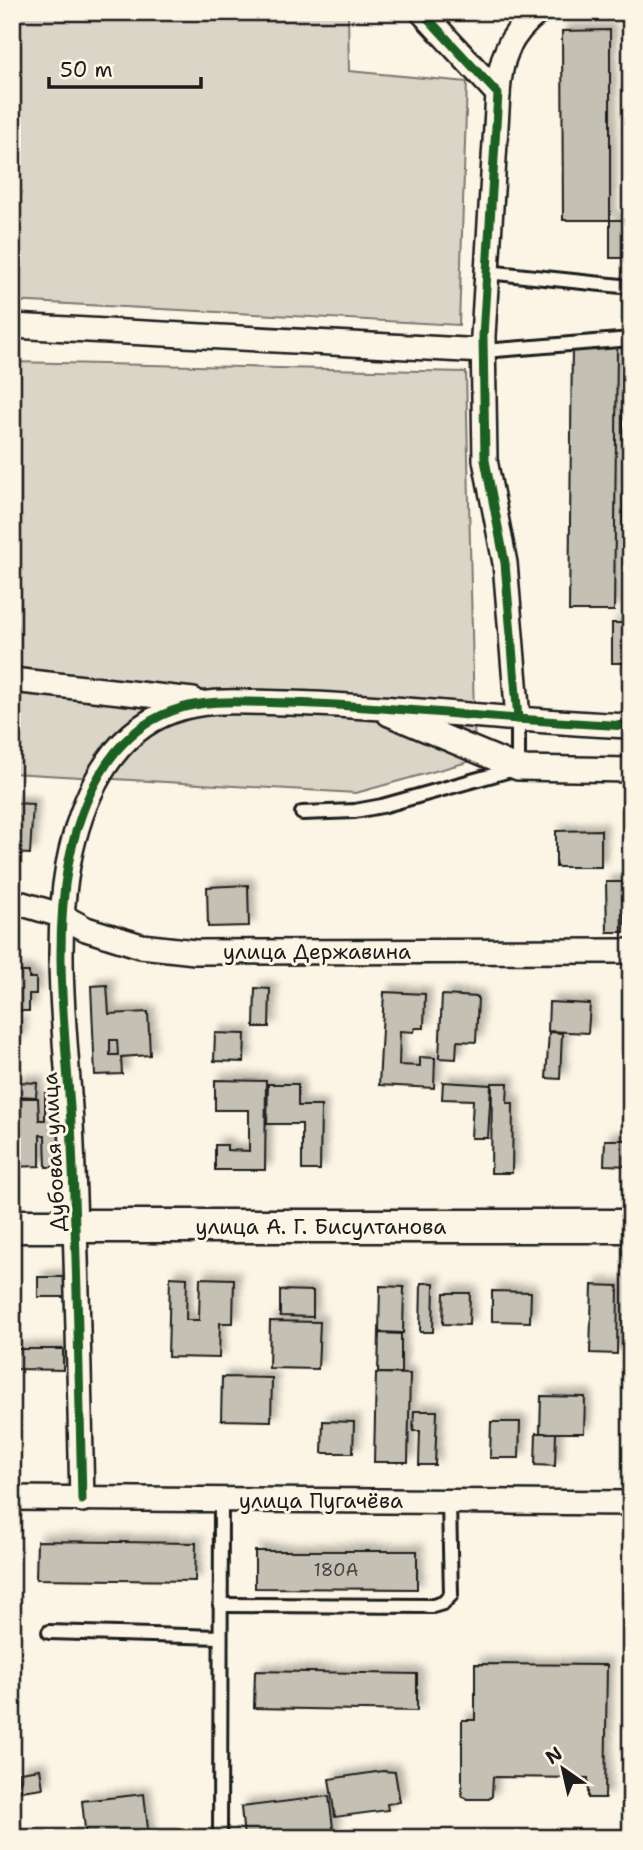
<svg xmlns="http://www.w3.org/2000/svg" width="643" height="1850" font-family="'Shantell Sans',sans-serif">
	<defs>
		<filter id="shadow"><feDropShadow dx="6" dy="-6" stdDeviation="3.5" flood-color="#0004"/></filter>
	</defs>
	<rect width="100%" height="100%" fill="#fcf5e5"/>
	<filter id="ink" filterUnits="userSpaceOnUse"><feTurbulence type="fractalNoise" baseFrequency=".0143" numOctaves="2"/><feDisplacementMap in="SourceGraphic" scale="14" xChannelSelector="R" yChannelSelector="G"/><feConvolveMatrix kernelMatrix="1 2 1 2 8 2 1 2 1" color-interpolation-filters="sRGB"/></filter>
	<g filter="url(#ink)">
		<g fill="#dbd5c8" stroke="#7c7872" stroke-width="2">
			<polygon points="12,12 348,12 349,71 467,82 459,325 12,301"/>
			<polygon points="12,362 466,372 475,760 356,793 12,773"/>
		</g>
		<g fill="#c4c0b3" stroke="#1c1c1c" stroke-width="2" fill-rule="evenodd" filter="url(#shadow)">
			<polygon points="610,30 610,220 563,220 562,31"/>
			<rect x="610" y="220" width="21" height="38"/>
			<polygon points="572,347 617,348 614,611 569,611"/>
			<rect x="612" y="623" width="19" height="40"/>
			<polygon points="12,803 33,804 30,854 12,853"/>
			<polygon points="601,830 601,867 556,867 556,831"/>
			<polygon points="606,882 624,882 624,932 607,932"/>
			<polygon points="248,885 249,926 208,927 207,887"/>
			<polygon points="12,972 29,972 29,978 36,978 36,994 29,994 29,1011 12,1011"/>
			<path d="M 107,985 L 109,1014 L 148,1012 L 150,1055 L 121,1057 L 122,1074 L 95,1075 L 91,986 ZM 110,1040 L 117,1040 L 118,1055 L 110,1055 Z"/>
			<polygon points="255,988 270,989 269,1027 254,1027"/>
			<polygon points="384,992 425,994 424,1028 415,1028 414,1032 400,1031 399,1065 420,1066 420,1057 435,1058 434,1088 379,1085"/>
			<polygon points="442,995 478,997 476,1042 457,1041 456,1059 439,1058"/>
			<polygon points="549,1002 590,1004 588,1033 548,1031"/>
			<polygon points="12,1023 20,1023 19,1041 12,1041"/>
			<polygon points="549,1032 562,1033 560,1079 546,1078"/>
			<polygon points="215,1033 245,1034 244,1062 214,1061"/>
			<polygon points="215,1080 266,1081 265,1170 215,1170 215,1145 227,1145 227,1150 249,1151 249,1110 215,1110"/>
			<polygon points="18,1082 37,1083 36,1097 17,1096"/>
			<polygon points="443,1082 491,1085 488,1138 471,1138 473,1100 442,1099"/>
			<polygon points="492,1083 508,1083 507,1103 513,1103 512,1173 491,1173"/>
			<polygon points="268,1084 298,1084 298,1106 321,1106 320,1170 302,1170 302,1124 267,1124"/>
			<polygon points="60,1092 61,1167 46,1167 45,1135 40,1135 40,1166 12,1167 12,1129 19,1129 19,1098 38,1098 39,1120 45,1120 45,1093"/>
			<polygon points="605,1140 631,1140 631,1166 604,1165"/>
			<rect x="38" y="1277" width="27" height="20"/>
			<polygon points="170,1277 187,1278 186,1320 199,1320 200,1278 234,1279 233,1323 220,1323 219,1358 168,1357"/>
			<polygon points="421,1283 434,1283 433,1332 420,1332"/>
			<polygon points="592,1285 618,1286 617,1354 590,1353"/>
			<polygon points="380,1286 404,1287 403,1333 379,1332"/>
			<polygon points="280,1290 313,1291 313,1317 280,1316"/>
			<polygon points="492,1291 531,1292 530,1322 492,1321"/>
			<polygon points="444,1293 470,1293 469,1325 443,1324"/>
			<polygon points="270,1321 320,1322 318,1369 269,1368"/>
			<polygon points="379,1333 401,1334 401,1373 378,1373"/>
			<polygon points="16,1349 63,1349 63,1370 16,1369"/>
			<polygon points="376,1373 410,1374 408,1462 374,1462"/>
			<polygon points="222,1377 272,1378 271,1421 221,1420"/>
			<polygon points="541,1396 585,1397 584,1433 540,1433"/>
			<polygon points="414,1411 437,1411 435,1465 419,1465 420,1431 413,1431"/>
			<polygon points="323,1421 354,1422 353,1453 322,1453"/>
			<polygon points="491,1422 520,1422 519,1458 490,1458"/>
			<polygon points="536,1433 556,1433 555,1466 535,1465"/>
			<polygon points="37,1541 196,1543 195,1581 36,1579"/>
			<polygon points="255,1551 417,1551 417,1589 255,1588"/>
			<polygon points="475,1664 607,1665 605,1798 588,1798 588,1778 493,1777 492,1796 489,1799 468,1799 462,1796 462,1720 475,1720"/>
			<polygon points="255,1671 417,1674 417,1711 254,1708"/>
			<polygon points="40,1769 43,1788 21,1791 19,1772"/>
			<polygon points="383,1771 395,1772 400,1802 387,1804 388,1810 335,1817 329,1779"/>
			<polygon points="144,1794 149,1838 86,1838 82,1801"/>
			<polygon points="329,1796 334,1835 244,1838 241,1807"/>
		</g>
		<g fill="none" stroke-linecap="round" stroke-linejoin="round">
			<g stroke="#1c1c1c" stroke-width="18">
				<g id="lane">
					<polyline points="487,272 621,286"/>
					<polyline points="631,339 631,566"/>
					<polyline points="484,351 631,339"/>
					<polyline points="302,813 355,811 382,806 518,768 518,719"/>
					<polyline points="220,1605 433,1606 443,1603 451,1595 449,1502"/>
					<polyline points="49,1632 220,1637"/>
					<polyline points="220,1838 221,1501"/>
				</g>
			</g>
			<g stroke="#1c1c1c" stroke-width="28">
				<g id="street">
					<polyline points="422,12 498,94 483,336 485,460 505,563 518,719"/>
					<path d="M 498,94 C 500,58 509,35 538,12"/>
					<polyline points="12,326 484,351"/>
					<polyline points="12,680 193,700"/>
					<polyline points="389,714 518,768 631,770"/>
					<polyline points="12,901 60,915 86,929 141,946 195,952 631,951"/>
					<polyline points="12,1498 631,1503"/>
					<path d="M 82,1500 C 79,1374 77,1249 71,1123 C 66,1039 53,949 68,865 C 80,803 108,734 172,711 C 209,697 249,703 288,703 C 402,706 516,722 631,726"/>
				</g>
			</g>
			<g stroke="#1c1c1c" stroke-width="37">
				<polyline id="secondary" points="12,1226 631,1226"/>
			</g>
			<use href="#lane" stroke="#fcf5e5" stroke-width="12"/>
			<use href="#street" stroke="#fcf5e5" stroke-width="23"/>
			<use href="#secondary" stroke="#fcf5e5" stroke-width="32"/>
			<g stroke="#fcf5e5" stroke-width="13">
				<g id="cycleway">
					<polyline points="422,12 498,94 483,336 485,460 505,563 518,719"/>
					<path d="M 82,1500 C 79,1374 77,1249 71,1123 C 66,1039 53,949 68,865 C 80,803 108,734 172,711 C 209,697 249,703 288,703 C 402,706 516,722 631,726"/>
				</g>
			</g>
			<use href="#cycleway" stroke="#1b5e20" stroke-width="9"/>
		</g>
	</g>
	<g text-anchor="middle" stroke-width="6" stroke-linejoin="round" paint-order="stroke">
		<g font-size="18" fill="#464542">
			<text x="336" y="1576">180А</text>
		</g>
		<g font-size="21" fill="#1c1c1c" stroke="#fcf5e5">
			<text x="317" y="959">улица Державина</text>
			<text transform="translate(54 1152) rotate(-93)" y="7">Дубовая улица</text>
			<text x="321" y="1234">улица А. Г. Бисултанова</text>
			<text x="321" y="1508">улица Пугачёва</text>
		</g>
	</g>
	<rect width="643" height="1850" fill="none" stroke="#fcf5e5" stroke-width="42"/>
	<rect x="21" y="21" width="601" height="1808" fill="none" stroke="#1c1c1c" stroke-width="2.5" filter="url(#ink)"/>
	<g transform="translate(563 1769) rotate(326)" stroke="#fcf5e5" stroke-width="5" paint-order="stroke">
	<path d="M0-5L12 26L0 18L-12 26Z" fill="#1c1c1c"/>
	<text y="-10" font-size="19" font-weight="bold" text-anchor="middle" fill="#1c1c1c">N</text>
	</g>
	<path d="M49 77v10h152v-10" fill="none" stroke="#1c1c1c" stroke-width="3.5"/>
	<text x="60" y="77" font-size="21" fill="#1c1c1c" stroke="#fcf5e5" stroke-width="5" paint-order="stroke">50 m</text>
</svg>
